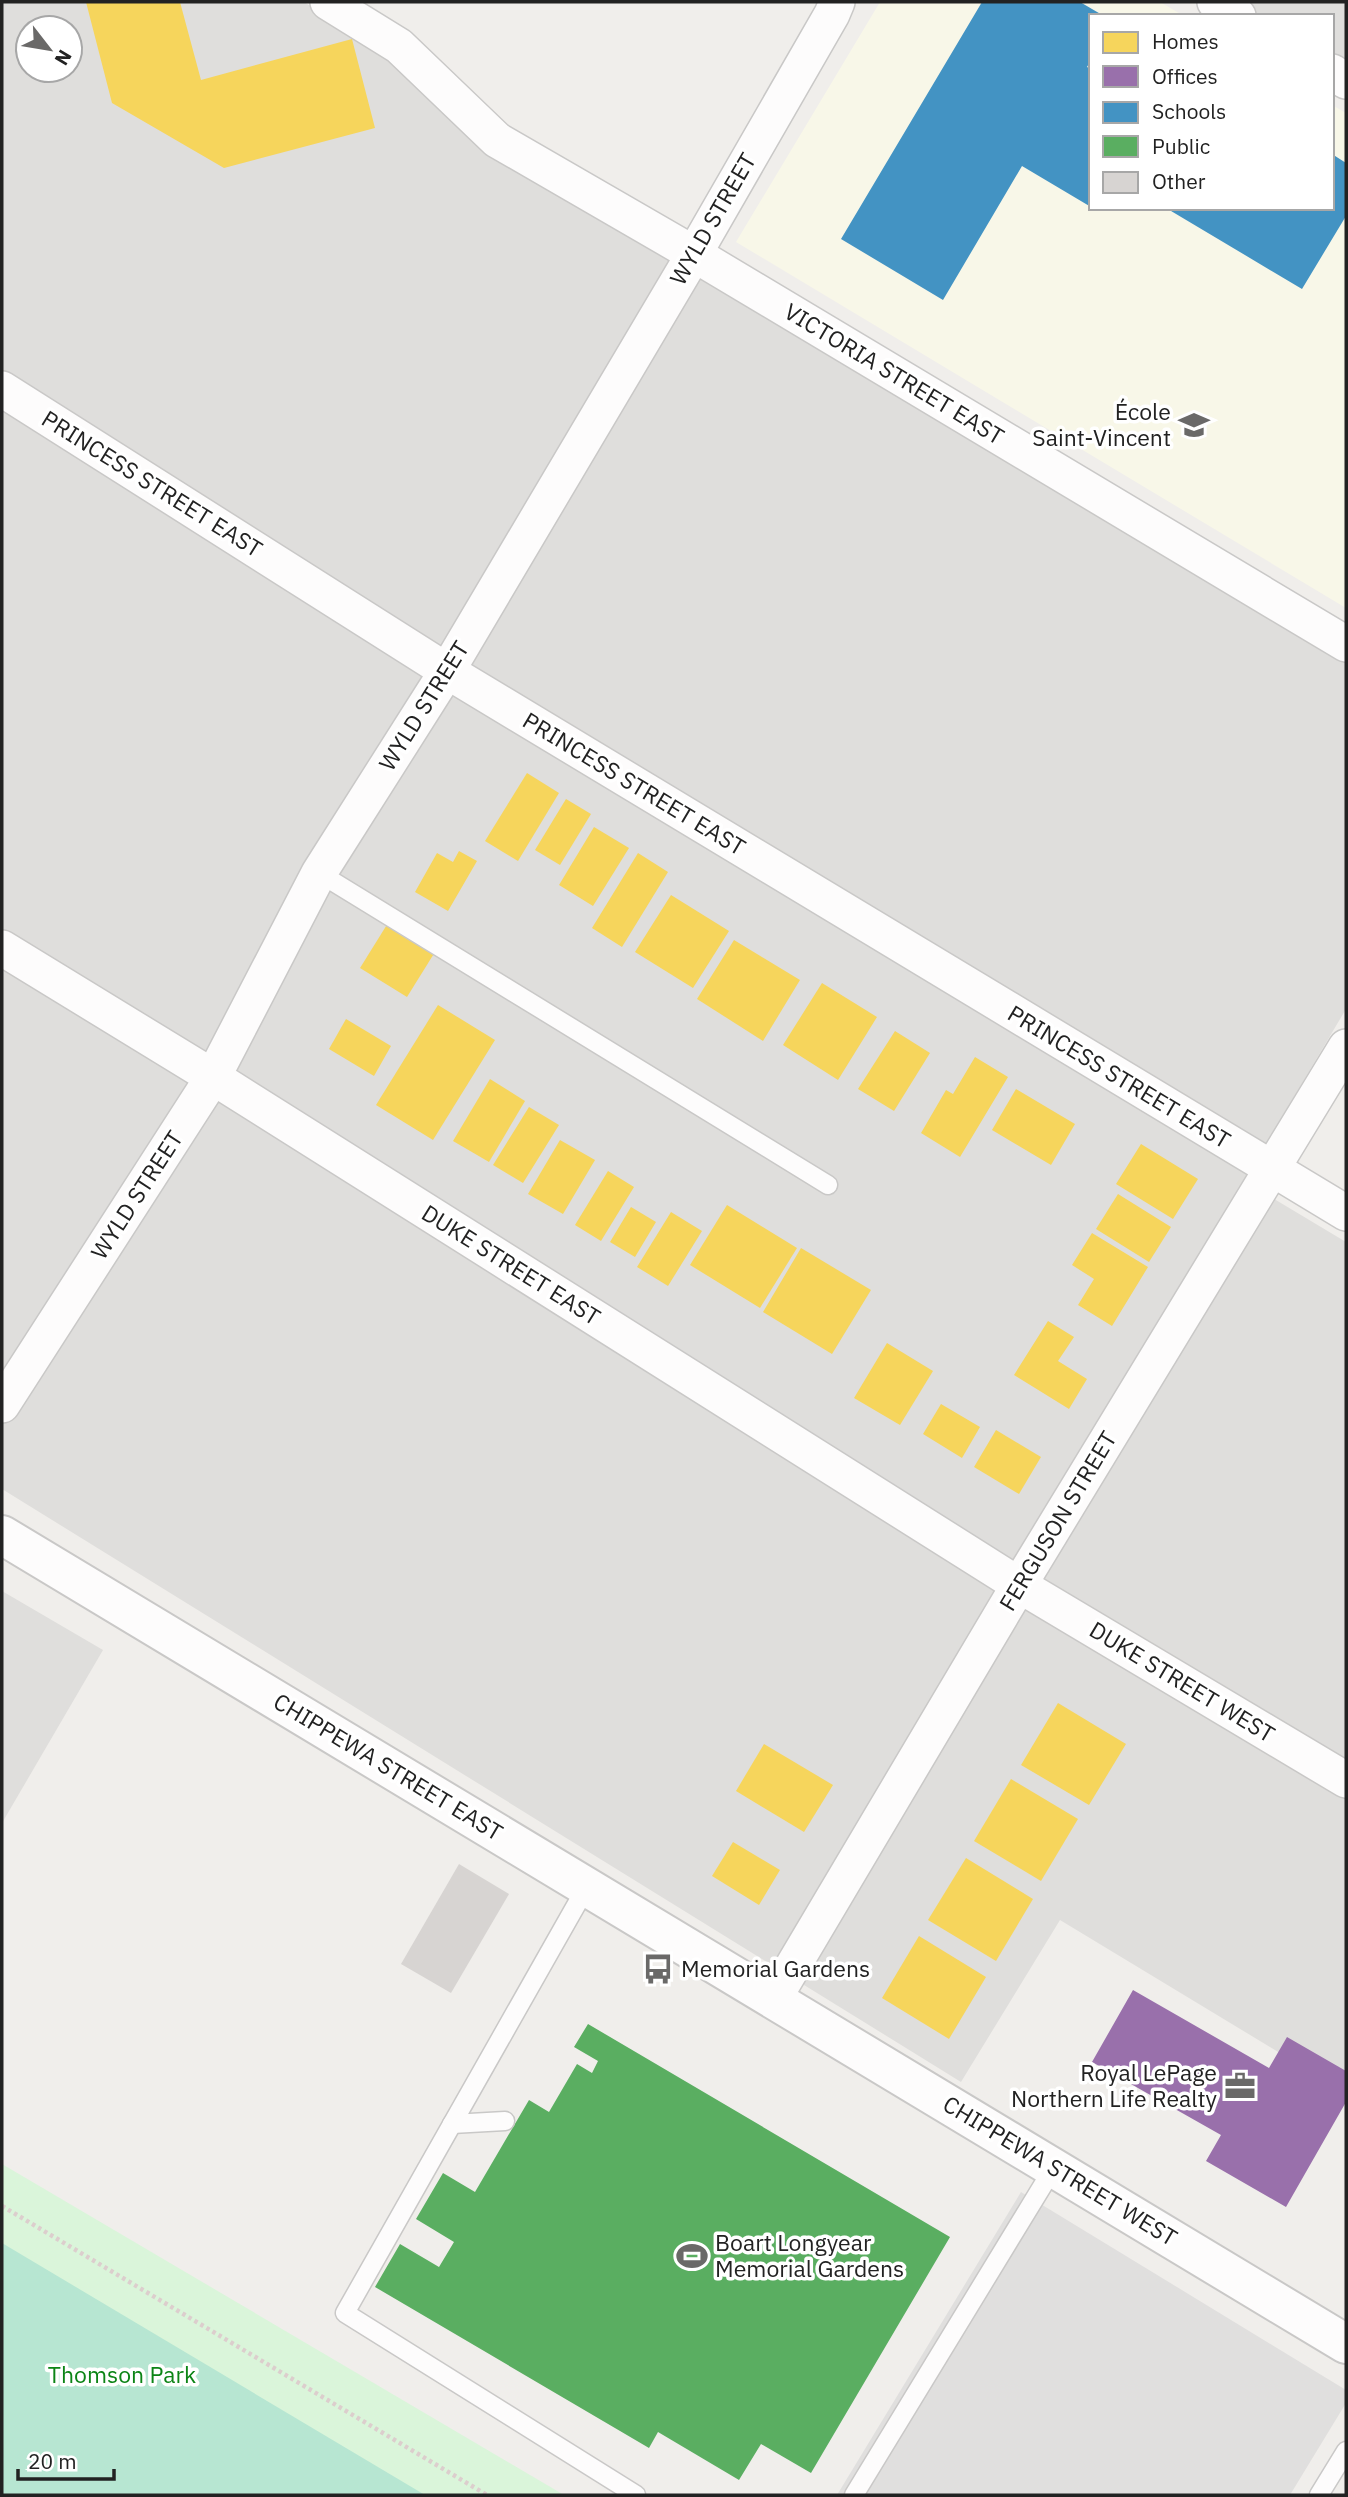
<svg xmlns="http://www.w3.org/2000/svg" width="1348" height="2497" font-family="'IBM Plex Sans',sans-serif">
	<rect width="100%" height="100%" fill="#f0eeeb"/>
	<g fill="#dfdedc" fill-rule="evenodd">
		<path d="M 2,2 L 304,2 L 1346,657 L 1346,1009 L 1244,1181 L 1346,1242 L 1346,2093 L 1060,1920 L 961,2082 L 2,1489 ZM 28,28 L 70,28 L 70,70 L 28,70 Z"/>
		<polygon points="1238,2 1346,2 1346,67 1332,58 1332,16 1261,16"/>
		<polygon points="2,1591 103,1650 2,1823"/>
	</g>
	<polygon fill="#f8f7e8" points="880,2 1160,2 1184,16 1091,16 1091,208 1332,208 1332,105 1346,113 1346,608 736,242"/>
	<polygon fill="#daf5da" points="2,2164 564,2495 2,2495"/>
	<polygon fill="#b7e6d2" points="2,2243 425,2495 2,2495"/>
	<polygon fill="#e0dfde" points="1021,2192 1346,2390 1346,2403 1290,2495 837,2495"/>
	<g fill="#f6d55c">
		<polygon points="86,2 180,2 201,80 352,39 375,128 224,168 112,103"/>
		<polygon points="527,773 559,793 518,861 485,841"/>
		<polygon points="566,799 591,814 560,865 535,850"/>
		<polygon points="594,827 629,848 593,906 559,885"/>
		<polygon points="459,851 477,861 448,911 415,892 437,853 453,862"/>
		<polygon points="638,853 668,872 622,947 592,928"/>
		<polygon points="671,895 729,931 693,988 635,952"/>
		<polygon points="388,923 435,952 407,997 360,968"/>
		<polygon points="734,940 800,980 763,1041 697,999"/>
		<polygon points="822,983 877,1017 838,1080 783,1045"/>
		<polygon points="438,1005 495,1040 433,1140 376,1105"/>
		<polygon points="346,1019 391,1046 374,1076 329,1049"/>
		<polygon points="895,1031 930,1053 894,1111 858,1089"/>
		<polygon points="975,1057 1008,1077 960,1157 921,1133 946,1090 953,1094"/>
		<polygon points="490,1079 525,1101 489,1162 453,1141"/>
		<polygon points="1016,1089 1075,1124 1051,1165 992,1130"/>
		<polygon points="529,1107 559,1125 523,1183 493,1165"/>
		<polygon points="560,1140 595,1160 563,1214 528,1194"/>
		<polygon points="1141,1144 1198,1179 1173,1219 1116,1184"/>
		<polygon points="608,1171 634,1187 601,1241 575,1225"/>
		<polygon points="1118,1194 1171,1227 1149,1262 1096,1229"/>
		<polygon points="727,1205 797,1248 760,1308 690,1265"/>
		<polygon points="631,1207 656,1222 635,1257 610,1242"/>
		<polygon points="671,1212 702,1231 668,1286 637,1267"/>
		<polygon points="1092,1233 1148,1267 1112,1326 1078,1305 1094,1279 1072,1265"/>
		<polygon points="801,1248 871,1290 832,1354 763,1312"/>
		<polygon points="1048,1321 1074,1337 1058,1361 1087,1379 1069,1409 1014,1375"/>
		<polygon points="887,1343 933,1371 900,1425 854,1398"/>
		<polygon points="941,1404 980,1427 962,1458 923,1434"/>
		<polygon points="996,1430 1041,1457 1019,1494 974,1467"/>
		<polygon points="1058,1703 1126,1744 1089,1805 1021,1765"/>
		<polygon points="764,1744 833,1785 804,1832 736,1791"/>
		<polygon points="1011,1779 1078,1819 1041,1881 974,1841"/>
		<polygon points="733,1842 780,1870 759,1905 712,1876"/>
		<polygon points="966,1858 1033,1899 996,1961 928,1920"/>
		<polygon points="919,1936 986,1977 949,2039 882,1998"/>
	</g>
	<polygon fill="#9970ab" points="1133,1990 1269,2068 1287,2037 1346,2071 1346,2102 1286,2207 1206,2161 1221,2135 1092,2062"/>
	<g fill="#4393c3">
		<polygon points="982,2 1080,2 1104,16 1091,16 1091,60 1087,67 1091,69 1091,207 1022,166 943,300 841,239"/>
		<polygon points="1332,154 1346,163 1346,216 1302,289 1166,208 1332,208"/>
	</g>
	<polygon fill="#5aae61" points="588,2024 950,2237 811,2473 761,2444 739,2480 658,2432 649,2448 375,2287 400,2244 439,2267 454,2242 416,2219 443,2173 475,2192 529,2100 549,2112 577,2064 592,2073 598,2061 574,2047"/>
	<polygon fill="#d7d4d2" points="459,1864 509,1894 451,1993 401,1964"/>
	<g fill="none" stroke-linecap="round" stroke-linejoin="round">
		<g stroke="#c9c8c7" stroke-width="21">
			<g id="service">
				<polyline points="319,873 828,1185"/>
				<polyline points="587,1886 345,2313 636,2495"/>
				<polyline points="452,2124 505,2121"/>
				<polyline points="854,2495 1054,2167"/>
				<polyline points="1319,2495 1346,2451"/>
			</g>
		</g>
		<g stroke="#c9c8c7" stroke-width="38">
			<g id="minor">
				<polyline points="328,2 399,46 497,140 694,254 1346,644"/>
				<polyline points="1215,2 1238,16"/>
				<polyline points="1332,72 1346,81"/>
				<polyline points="2,389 447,671 1346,1213"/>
				<polyline points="2,948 213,1077 1019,1585 1346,1780"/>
				<polyline points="2,1405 213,1077 319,873 447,671 694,254 832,14 837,2"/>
				<polyline points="774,1998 1019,1585 1346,1047"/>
			</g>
		</g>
		<g stroke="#c9c8c7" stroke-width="42">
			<polyline id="tertiary" points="2,1535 1346,2344"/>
		</g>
		<polyline stroke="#dccecd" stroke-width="4.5" stroke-dasharray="3.5 3.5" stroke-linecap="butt" points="2,2206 487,2495"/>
		<use href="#service" stroke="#fdfcfc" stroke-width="18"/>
		<use href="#minor" stroke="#fdfcfc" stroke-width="35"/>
		<use href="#tertiary" stroke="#fdfcfc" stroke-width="38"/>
	</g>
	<defs>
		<g id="school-bare" transform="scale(2.415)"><path d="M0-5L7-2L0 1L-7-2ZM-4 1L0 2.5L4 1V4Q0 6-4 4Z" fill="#6a6968" stroke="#fff" stroke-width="2.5" paint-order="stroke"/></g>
		<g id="bus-bare" transform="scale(2.415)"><path d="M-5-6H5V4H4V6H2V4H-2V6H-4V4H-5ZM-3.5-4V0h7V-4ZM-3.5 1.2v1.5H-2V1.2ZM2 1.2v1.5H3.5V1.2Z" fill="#6a6968" stroke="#fff" stroke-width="2.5" paint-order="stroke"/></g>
		<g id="office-bare" transform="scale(2.415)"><path d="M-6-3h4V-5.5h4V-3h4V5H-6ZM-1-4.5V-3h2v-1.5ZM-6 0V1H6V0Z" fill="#6a6968" stroke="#fff" stroke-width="2.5" paint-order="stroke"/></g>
		<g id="stadium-bare" transform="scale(2.415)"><path d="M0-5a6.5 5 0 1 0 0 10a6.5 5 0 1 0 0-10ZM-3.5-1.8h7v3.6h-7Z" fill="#6a6968" stroke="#fff" stroke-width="2.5" paint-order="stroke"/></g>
	</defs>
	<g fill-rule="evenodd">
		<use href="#school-bare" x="1194" y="425"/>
		<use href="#bus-bare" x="658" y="1969"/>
		<use href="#office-bare" x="1240" y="2086"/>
		<use href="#stadium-bare" x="692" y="2256"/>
	</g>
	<g text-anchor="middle" stroke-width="7" stroke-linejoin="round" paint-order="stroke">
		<g font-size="23" fill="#222" stroke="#fff">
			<text transform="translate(713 219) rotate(-60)" y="8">WYLD STREET</text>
			<text transform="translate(894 374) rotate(31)" y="8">VICTORIA STREET EAST</text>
			<text transform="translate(152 484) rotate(32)" y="8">PRINCESS STREET EAST</text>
			<text transform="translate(424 706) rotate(-58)" y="8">WYLD STREET</text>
			<text transform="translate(634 784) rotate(31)" y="8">PRINCESS STREET EAST</text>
			<text transform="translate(1119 1077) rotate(31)" y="8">PRINCESS STREET EAST</text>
			<text transform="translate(137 1195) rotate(-57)" y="8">WYLD STREET</text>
			<text transform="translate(511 1265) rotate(32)" y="8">DUKE STREET EAST</text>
			<text transform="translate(1058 1521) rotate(-59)" y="8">FERGUSON STREET</text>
			<text transform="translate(1182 1682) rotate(31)" y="8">DUKE STREET WEST</text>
			<text transform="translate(388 1767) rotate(31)" y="8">CHIPPEWA STREET EAST</text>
			<text transform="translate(1060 2171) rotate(31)" y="8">CHIPPEWA STREET WEST</text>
		</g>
		<g font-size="23" fill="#222" stroke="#fff" text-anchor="end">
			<text x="1171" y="420">École<tspan x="1171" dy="26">Saint-Vincent</tspan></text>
			<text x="681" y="1977" text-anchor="start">Memorial Gardens</text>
			<text x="1217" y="2081">Royal LePage<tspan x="1217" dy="26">Northern Life Realty</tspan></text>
			<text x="715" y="2251" text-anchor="start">Boart Longyear<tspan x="715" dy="26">Memorial Gardens</tspan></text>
		</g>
		<g font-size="23" fill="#0c8416" stroke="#fff">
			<text x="122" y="2383">Thomson Park</text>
		</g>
	</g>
	<rect width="1348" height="2497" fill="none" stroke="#222222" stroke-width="7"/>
	<rect x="1089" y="14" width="245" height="196" fill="#ffffff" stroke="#a7a7a7" stroke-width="2"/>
	<rect x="1103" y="32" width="35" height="21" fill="#f6d55c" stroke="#a7a7a7" stroke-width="2"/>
	<text x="1152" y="49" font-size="21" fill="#222222">Homes</text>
	<rect x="1103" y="66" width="35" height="21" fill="#9970ab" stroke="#a7a7a7" stroke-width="2"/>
	<text x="1152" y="84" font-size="21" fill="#222222">Offices</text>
	<rect x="1103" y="102" width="35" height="21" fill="#4393c3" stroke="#a7a7a7" stroke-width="2"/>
	<text x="1152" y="119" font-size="21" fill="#222222">Schools</text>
	<rect x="1103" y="136" width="35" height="21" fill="#5aae61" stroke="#a7a7a7" stroke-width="2"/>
	<text x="1152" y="154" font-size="21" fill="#222222">Public</text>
	<rect x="1103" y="172" width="35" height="21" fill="#d7d4d2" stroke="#a7a7a7" stroke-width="2"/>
	<text x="1152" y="189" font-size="21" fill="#222222">Other</text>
	<g transform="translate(49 49) rotate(121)"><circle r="33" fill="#ffffff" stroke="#a7a7a7" stroke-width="2"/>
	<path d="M0-5L12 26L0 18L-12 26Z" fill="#6a6968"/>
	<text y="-10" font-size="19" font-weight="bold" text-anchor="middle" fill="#222222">N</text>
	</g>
	<path d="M18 2469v10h96v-10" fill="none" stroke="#222222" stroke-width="3.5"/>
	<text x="28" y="2469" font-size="21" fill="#222222" stroke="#ffffff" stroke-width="5" paint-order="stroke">20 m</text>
</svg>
